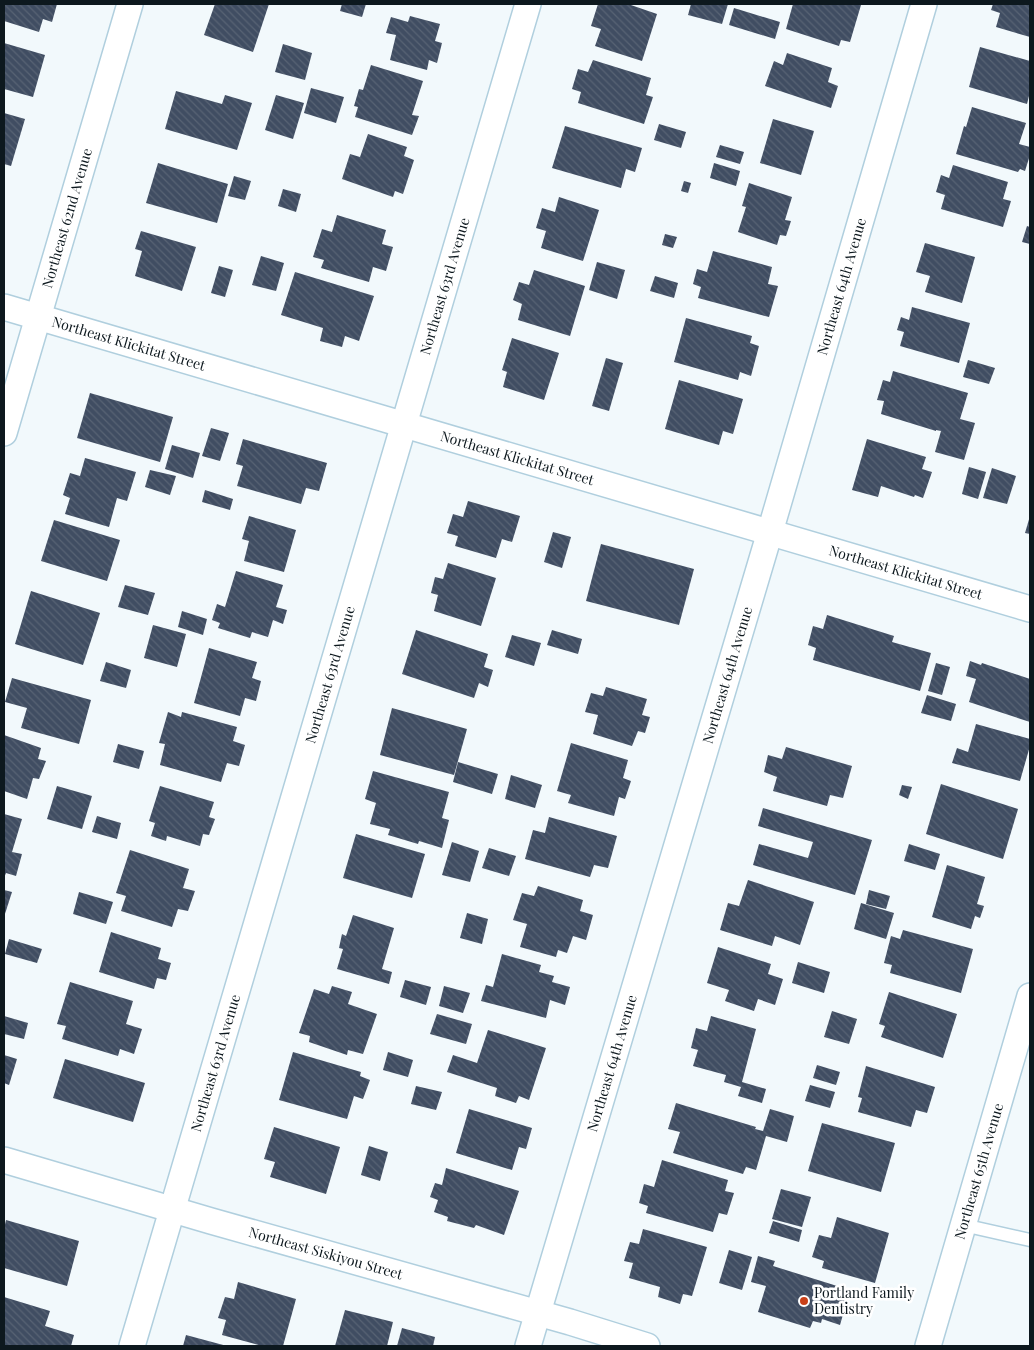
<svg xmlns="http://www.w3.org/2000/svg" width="1034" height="1350" font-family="'Playfair Display',serif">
	<defs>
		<pattern id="building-back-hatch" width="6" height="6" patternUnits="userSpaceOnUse" patternTransform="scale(1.25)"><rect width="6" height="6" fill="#404d62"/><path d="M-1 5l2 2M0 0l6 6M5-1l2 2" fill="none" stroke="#586374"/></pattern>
	</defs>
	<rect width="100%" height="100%" fill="#f2f9fc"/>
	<g fill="url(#building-back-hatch)">
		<polygon points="4,4 57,4 52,22 43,19 39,32 4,21"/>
		<polygon points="215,4 269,4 253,52 204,35"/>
		<polygon points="342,4 366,4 362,17 340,11"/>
		<polygon points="598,4 628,4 657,14 642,61 595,46 601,29 591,26"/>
		<polygon points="691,4 728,4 722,24 688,15"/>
		<polygon points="793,4 801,5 801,4 855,4 861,5 850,42 841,40 839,46 786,29"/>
		<polygon points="993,4 1030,4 1030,37 996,27 1000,13 991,10"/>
		<polygon points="734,8 780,22 775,39 729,25"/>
		<polygon points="410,16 440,24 435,41 442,43 437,63 429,60 427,70 390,60 396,35 386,33 391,17 408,22"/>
		<polygon points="4,43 45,55 33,97 4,89"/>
		<polygon points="283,44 312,53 305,80 275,72"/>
		<polygon points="980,47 1030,61 1030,92 1027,104 969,87"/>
		<polygon points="787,53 832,68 828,82 838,86 831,108 765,86 774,61 783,65"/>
		<polygon points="593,60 651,78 646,95 653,97 644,124 578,103 581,92 572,89 578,69 588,72"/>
		<polygon points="371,65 423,81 412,115 419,116 412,135 355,117 358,107 354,106 359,89 363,90"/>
		<polygon points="311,88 344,97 336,123 304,113"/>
		<polygon points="176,91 222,104 225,95 252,103 237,150 165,129"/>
		<polygon points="276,95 304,103 293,139 265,130"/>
		<polygon points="972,107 1026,123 1019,144 1030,147 1030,155 1025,171 1020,169 1018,172 956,154 964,126 966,127"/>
		<polygon points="4,113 25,119 11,166 4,164"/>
		<polygon points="773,119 814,131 801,175 760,163"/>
		<polygon points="659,124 686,132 681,148 654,140"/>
		<polygon points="565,126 642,148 635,172 626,169 621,188 552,168"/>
		<polygon points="368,134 407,147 404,156 414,160 403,194 395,191 393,197 342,179 350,154 360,157"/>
		<polygon points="720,145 744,152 740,164 716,157"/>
		<polygon points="158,163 228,184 217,223 146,203"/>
		<polygon points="714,163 740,171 736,186 710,178"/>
		<polygon points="953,165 1008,182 1003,199 1011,201 1003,227 941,209 945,195 936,192 941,175 949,178"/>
		<polygon points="234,176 251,181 245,200 228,196"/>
		<polygon points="684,181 691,183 688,193 681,191"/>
		<polygon points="749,183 792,197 785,220 791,221 786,236 780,235 777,245 738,232 746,207 742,206"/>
		<polygon points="283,189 301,194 296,212 278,206"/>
		<polygon points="559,197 599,210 583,261 541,248 546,231 536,228 542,208 555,212"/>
		<polygon points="337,215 386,230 382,244 393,247 386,271 373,267 369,282 321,268 324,260 313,257 322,229 332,232"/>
		<polygon points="1027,226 1030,227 1030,244 1022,242"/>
		<polygon points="141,231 196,247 182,291 135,276 142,251 135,249"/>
		<polygon points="665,234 677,237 673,248 662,245"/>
		<polygon points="925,243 975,257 962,303 925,292 930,276 916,272"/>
		<polygon points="713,251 772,267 768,284 778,286 769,317 698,298 701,287 693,284 697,269 707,272"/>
		<polygon points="261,256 284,263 276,291 252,285"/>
		<polygon points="597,262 625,270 617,299 589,290"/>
		<polygon points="219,266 233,270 225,297 211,293"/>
		<polygon points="534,270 585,286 570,336 518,320 522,304 513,300 519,282 529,285"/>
		<polygon points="295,272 374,296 359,341 345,336 342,347 320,341 323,328 281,315"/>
		<polygon points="655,276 678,283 674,298 650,291"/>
		<polygon points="912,307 970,323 959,363 900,346 904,332 897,330 901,317 909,320"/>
		<polygon points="686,318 752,336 750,343 759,346 751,376 740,372 738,380 674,362"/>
		<polygon points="512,338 559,353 544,400 503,387 507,372 502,370"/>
		<polygon points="606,358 623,363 609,411 592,406"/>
		<polygon points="968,360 995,368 989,384 963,377"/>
		<polygon points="893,371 968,393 960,419 975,423 964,460 935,452 941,431 936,430 936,431 881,414 884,401 877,400 883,380 890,382"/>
		<polygon points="679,380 743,399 733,434 723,431 719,445 665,429"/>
		<polygon points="90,393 173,417 160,462 77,438"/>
		<polygon points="211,428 229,433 220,461 202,456"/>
		<polygon points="243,439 327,463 319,491 306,488 301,504 237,486 243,466 236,464"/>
		<polygon points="867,439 926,457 922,469 932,472 923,498 915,495 914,497 881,486 878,497 852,490"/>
		<polygon points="172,445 200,453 193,478 165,469"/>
		<polygon points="85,458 136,472 127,501 117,498 109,527 65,514 70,498 63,495 70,473 80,476"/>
		<polygon points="969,467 986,472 978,499 962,494"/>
		<polygon points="992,468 1016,476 1007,504 983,498"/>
		<polygon points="150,470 176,476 170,495 145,487"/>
		<polygon points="205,490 233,499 230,510 202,502"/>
		<polygon points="468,501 520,516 512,542 502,539 496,558 455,546 458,536 447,533 453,514 463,517"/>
		<polygon points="249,516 296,530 284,572 244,561 249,541 242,539"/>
		<polygon points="1030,516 1030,534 1025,533"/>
		<polygon points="54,520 120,540 107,581 41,561"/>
		<polygon points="553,532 571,537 562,568 544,562"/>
		<polygon points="601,544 694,569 679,625 586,601"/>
		<polygon points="448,563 496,578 481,626 434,611 438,595 431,593 435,577 443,579"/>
		<polygon points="236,571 283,585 276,607 287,610 283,624 273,620 268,637 252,632 250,638 218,628 220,623 212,620 217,604 225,607"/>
		<polygon points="125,585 155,593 148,615 118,607"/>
		<polygon points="31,591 100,613 83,665 15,644"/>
		<polygon points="182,611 207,619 203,635 178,627"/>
		<polygon points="827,615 894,636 892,642 931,653 920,691 813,660 816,648 808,645 813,626 823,629"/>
		<polygon points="153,625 186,634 177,667 144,658"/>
		<polygon points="416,630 488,654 484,667 493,670 488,687 479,683 474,698 402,674"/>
		<polygon points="552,630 582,639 578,654 547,645"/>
		<polygon points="512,635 541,643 534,666 505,657"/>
		<polygon points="209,648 257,662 252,678 261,681 256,701 245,698 240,716 194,703"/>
		<polygon points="970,661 981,665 982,663 1030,679 1030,722 969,702 976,679 966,676"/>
		<polygon points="106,662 131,670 126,688 100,681"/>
		<polygon points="936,663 950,667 942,695 928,691"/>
		<polygon points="12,678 91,700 79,744 21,728 27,708 5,702"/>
		<polygon points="606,687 647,699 642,715 650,717 645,733 638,731 632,746 593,734 598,715 585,712 591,693 603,696"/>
		<polygon points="927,695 956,704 951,721 921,713"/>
		<polygon points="392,708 467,729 454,775 380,755"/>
		<polygon points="168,712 181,717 182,712 237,727 233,741 245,745 239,766 227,763 221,782 160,765 165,744 159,743"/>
		<polygon points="976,724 1030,739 1030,746 1020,781 952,763 957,748 968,752"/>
		<polygon points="4,735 41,748 38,759 46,761 39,779 33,778 27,799 4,791"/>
		<polygon points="571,743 628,760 623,778 631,781 625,799 619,797 614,816 568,803 571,795 557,791"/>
		<polygon points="118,744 144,751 139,769 113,762"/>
		<polygon points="786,747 852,766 843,798 830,795 827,806 773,791 777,777 764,772 768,755 782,759"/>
		<polygon points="458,762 498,774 492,794 453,782"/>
		<polygon points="373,771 449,792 442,818 449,820 442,848 419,841 418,844 388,835 390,829 370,824 376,803 365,799"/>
		<polygon points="511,775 542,785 535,808 505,799"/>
		<polygon points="941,784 1018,809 1003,859 926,834"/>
		<polygon points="902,785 912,787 908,799 899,795"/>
		<polygon points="57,786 92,796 82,829 47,819"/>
		<polygon points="160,786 214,802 209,817 215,819 209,835 203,834 200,846 167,836 166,841 151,836 155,823 149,821"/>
		<polygon points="763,808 872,840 855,895 753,865 759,844 808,858 813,842 758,826"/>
		<polygon points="4,814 22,819 12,852 22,854 16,876 6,873 4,878"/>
		<polygon points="97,816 121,823 117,839 92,832"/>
		<polygon points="549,817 617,836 608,868 594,865 590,877 525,859 533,830 545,833"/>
		<polygon points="356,834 425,854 412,898 343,878"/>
		<polygon points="452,842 479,851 470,882 442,875"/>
		<polygon points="909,844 940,854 935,870 904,861"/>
		<polygon points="489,848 516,856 509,876 482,868"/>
		<polygon points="130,850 189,869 183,888 195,891 188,911 178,909 172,927 121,911 126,896 116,893"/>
		<polygon points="947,865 985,877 977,904 984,906 980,918 975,916 971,929 932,917"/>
		<polygon points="748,880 814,902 800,945 775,936 772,946 720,930 728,903 739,906"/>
		<polygon points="538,886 583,900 580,911 593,915 586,940 573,936 567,953 558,950 556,957 520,947 527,924 513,920 522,893 534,896"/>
		<polygon points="4,890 12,892 4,917"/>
		<polygon points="869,890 890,896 886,909 866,904"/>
		<polygon points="79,892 113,902 106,924 73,914"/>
		<polygon points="861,903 894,913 886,939 854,929"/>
		<polygon points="467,913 488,919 482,944 460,938"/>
		<polygon points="353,915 394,928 382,969 392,972 389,984 337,969 343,949 339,948 342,934 346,936"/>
		<polygon points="903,930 973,949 961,993 890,973 892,965 884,963 891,936 900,939"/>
		<polygon points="111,932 161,948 158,959 171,963 166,980 157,978 154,989 99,972"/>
		<polygon points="9,939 42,949 37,963 5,954"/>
		<polygon points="718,947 771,964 768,974 783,979 775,1005 758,999 754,1011 725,1001 729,990 707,983"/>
		<polygon points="502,954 541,965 539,972 554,976 552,982 570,987 565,1005 550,1000 546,1018 481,1001 486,985 493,987"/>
		<polygon points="798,962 830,972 824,993 792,983"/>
		<polygon points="405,980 431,987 426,1005 400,997"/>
		<polygon points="70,982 133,1001 126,1024 142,1029 134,1054 120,1049 118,1056 62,1039 66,1026 57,1024"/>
		<polygon points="332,986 352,992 348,1004 377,1014 363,1054 348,1050 347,1055 309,1042 310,1036 299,1033 314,989 329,994"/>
		<polygon points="444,986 470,993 463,1013 439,1006"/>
		<polygon points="889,992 957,1014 943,1058 881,1037 885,1026 879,1024"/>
		<polygon points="832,1011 857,1019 849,1044 824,1037"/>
		<polygon points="437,1014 472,1024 466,1044 430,1034"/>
		<polygon points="4,1016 28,1023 24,1039 4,1034"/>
		<polygon points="711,1016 756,1029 742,1082 766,1089 762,1103 738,1096 741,1087 724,1082 726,1075 693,1066 698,1050 691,1048 696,1028 707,1031"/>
		<polygon points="488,1030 546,1048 529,1100 519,1096 516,1103 495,1096 497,1088 447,1072 453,1055 477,1063"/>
		<polygon points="293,1052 361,1072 360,1076 370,1080 363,1099 354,1096 347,1119 279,1100"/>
		<polygon points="388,1052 413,1060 408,1077 383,1070"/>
		<polygon points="4,1055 17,1059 9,1085 4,1083"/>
		<polygon points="65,1059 145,1083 133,1122 53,1098"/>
		<polygon points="817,1065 840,1072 836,1085 813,1078"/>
		<polygon points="866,1066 935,1087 927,1113 916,1110 911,1127 858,1112 862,1098 858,1097"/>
		<polygon points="810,1085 835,1092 830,1108 805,1101"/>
		<polygon points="416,1086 442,1092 436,1110 411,1104"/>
		<polygon points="676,1103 756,1127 755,1129 763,1131 770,1109 794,1116 787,1142 766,1136 756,1170 746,1167 743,1174 673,1153 680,1132 668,1129"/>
		<polygon points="469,1109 532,1128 526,1149 519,1147 512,1170 456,1153"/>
		<polygon points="822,1123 895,1143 881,1192 808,1171"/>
		<polygon points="274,1127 340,1147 326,1194 270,1177 275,1162 264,1159"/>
		<polygon points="369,1146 388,1152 380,1181 361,1175"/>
		<polygon points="662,1160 728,1180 725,1191 734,1193 727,1215 719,1213 713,1232 646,1213 648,1206 639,1203 644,1184 654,1187"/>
		<polygon points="446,1168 519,1191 504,1235 476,1225 474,1228 447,1221 448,1217 434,1212 438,1200 430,1197 435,1183 442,1185"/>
		<polygon points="781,1189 811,1197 802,1227 772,1219"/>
		<polygon points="837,1217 889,1233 875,1283 822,1268 824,1261 812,1257 819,1235 831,1238"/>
		<polygon points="6,1220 79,1241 67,1286 4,1268 4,1229"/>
		<polygon points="773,1221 802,1230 799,1242 769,1233"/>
		<polygon points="643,1229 707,1247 692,1296 683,1294 680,1304 658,1297 660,1287 629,1278 633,1263 624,1261 630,1242 639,1244"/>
		<polygon points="729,1250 752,1257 742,1290 719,1283"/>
		<polygon points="758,1256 775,1261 773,1266 850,1290 840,1325 822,1319 821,1323 813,1321 810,1328 758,1312 766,1286 751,1282"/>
		<polygon points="238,1282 296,1299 283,1346 262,1346 222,1335 226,1320 218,1318 225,1297 234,1299"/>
		<polygon points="4,1297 50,1311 45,1326 74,1335 71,1346 4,1346"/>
		<polygon points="345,1310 393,1322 387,1346 335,1346"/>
		<polygon points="402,1328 435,1337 433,1346 397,1346"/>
		<polygon points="186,1335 227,1346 183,1346"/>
	</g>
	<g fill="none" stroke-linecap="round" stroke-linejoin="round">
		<g stroke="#b0cfde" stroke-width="15">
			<polyline id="lane" points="963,1225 1030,1240"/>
		</g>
		<g stroke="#b0cfde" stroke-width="28">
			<g id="street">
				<path id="s1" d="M 4,307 L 1030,609"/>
				<path id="s2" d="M 4,433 L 130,4"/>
				<path id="s3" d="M 4,1160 L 211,1221 L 570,1322 L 647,1346"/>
				<path id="s4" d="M 132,1346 L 528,4"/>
				<path id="s5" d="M 528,1346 L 770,532 L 924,4"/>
				<path id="s6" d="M 928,1346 L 1030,996"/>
			</g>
		</g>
		<use href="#lane" stroke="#fff" stroke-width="12"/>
		<use href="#street" stroke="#fff" stroke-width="25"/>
	</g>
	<circle fill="#c94018" stroke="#fff" stroke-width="2" cx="804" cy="1301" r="5"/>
	<g text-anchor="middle" stroke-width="5" stroke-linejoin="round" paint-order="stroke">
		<g font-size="14" fill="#0d181e" stroke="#fff">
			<text dy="5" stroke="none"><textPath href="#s2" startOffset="224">Northeast 62nd Avenue</textPath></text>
			<text dy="5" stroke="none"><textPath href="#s4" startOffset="1105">Northeast 63rd Avenue</textPath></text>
			<text dy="5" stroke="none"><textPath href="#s5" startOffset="1105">Northeast 64th Avenue</textPath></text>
			<text dy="5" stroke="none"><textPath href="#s1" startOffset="130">Northeast Klickitat Street</textPath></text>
			<text dy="5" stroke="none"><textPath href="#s1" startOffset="535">Northeast Klickitat Street</textPath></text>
			<text dy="5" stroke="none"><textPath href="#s1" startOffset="940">Northeast Klickitat Street</textPath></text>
			<text dy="5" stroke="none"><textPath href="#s4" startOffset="700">Northeast 63rd Avenue</textPath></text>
			<text dy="5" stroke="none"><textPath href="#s5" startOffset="700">Northeast 64th Avenue</textPath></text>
			<text dy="5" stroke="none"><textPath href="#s4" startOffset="295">Northeast 63rd Avenue</textPath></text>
			<text dy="5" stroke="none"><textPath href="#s5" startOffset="295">Northeast 64th Avenue</textPath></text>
			<text dy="5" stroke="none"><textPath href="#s6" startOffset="182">Northeast 65th Avenue</textPath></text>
			<text dy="5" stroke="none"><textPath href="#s3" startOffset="335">Northeast Siskiyou Street</textPath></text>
		</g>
		<g font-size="14" fill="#0d181e" stroke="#fff" text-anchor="start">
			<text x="814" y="1298">Portland Family<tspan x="814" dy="16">Dentistry</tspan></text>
		</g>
	</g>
	<rect width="1034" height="1350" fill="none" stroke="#0d181e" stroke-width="10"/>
</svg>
